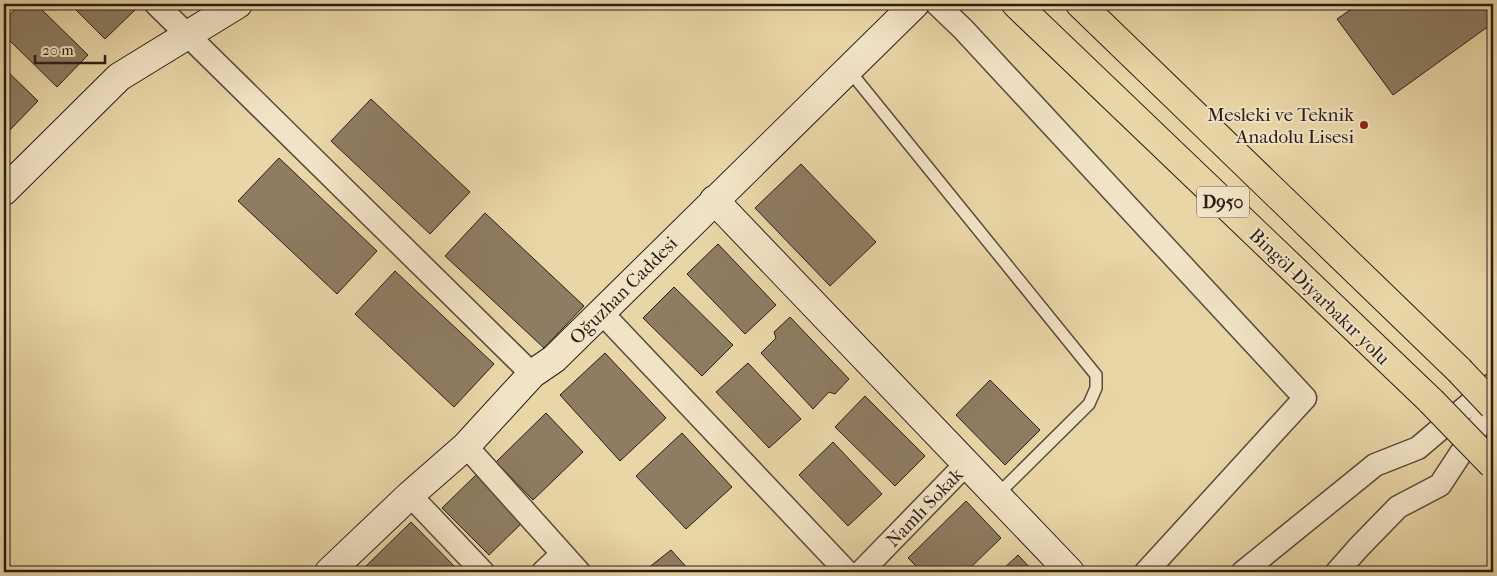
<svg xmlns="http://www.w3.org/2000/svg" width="1497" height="576" font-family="'IM FELL French Canon',serif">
	<rect width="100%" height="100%" fill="#e9d6a7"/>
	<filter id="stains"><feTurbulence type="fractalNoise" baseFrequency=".004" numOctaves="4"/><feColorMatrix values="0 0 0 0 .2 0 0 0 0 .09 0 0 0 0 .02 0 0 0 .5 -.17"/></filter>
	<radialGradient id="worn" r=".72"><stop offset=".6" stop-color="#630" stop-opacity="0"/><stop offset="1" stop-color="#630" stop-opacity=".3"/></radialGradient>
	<g fill="#8d7d62" stroke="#291d17">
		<polygon points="20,4 36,4 88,55 57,87 4,35 4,21"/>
		<polygon points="70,4 133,4 137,8 105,39"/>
		<polygon points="1359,4 1493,4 1493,23 1393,95 1337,19"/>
		<polygon points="4,68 38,101 8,132 4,128"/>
		<polygon points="371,99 470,192 430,234 331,141"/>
		<polygon points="279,158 377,251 337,294 238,201"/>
		<polygon points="801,164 876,242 830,286 755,208"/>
		<polygon points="485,213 584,306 544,348 445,256"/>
		<polygon points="718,244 776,305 745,334 687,274"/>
		<polygon points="395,271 494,364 454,407 355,314"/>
		<polygon points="674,287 733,345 702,376 643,318"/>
		<polygon points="790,317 849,379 835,394 829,392 813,409 761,353 776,338 774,332"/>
		<polygon points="605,353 666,418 620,461 560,395"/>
		<polygon points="748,363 801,419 769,448 716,392"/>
		<polygon points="990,380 1040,430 1005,465 956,415"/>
		<polygon points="865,396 925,456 895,486 835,427"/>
		<polygon points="546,413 583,452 533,500 496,462"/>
		<polygon points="682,433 732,487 686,529 636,476"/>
		<polygon points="833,442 882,494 848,526 799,475"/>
		<polygon points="476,475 523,522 489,555 442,508"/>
		<polygon points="966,501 1001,538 966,572 922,572 908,558"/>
		<polygon points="411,522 460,572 360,572"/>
		<polygon points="671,550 689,570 694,567 698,572 643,572"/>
		<polygon points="1018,555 1034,572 1000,572"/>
	</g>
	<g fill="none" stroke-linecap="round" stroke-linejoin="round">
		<g stroke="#594b3b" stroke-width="14">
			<polyline id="lane" points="848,69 1096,375 1096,388 1089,404 996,496"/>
		</g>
		<g stroke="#594b3b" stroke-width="25">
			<g id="street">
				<polyline points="156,4 532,374"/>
				<polyline points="937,4 963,29 1305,398 1146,572"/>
				<polyline points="601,312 847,572"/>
				<polyline points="466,446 579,572"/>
				<polyline points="410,495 483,572"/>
				<polyline points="543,572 562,554"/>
				<polyline points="861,572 966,464"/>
				<polyline points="1243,572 1375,465 1418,448 1493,384"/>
				<polyline points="1337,572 1359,547 1398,507 1440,485 1493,404"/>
			</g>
		</g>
		<g stroke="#291d17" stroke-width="30">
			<g id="secondary">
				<polyline points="4,191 119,77 238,4"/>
				<polyline points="714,200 1070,572"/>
				<polyline points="329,572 410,495 466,446 532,374 554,359 915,4"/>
			</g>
		</g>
		<g stroke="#291d17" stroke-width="30">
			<g id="primary">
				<polyline points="1016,4 1431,401"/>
				<polyline points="1080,4 1459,370"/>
			</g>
		</g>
		<use href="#lane" stroke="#f1e4c6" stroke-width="11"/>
		<use href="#street" stroke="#f1e4c6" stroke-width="22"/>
		<use href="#secondary" stroke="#f1e4c6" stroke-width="28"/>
		<use href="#primary" stroke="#e9d6a7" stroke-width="28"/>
		<g stroke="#291d17" stroke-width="30" stroke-linecap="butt">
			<g id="primary-bridge">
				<polyline points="1459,370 1493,406"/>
				<polyline points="1431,401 1493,465"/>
			</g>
		</g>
		<use href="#primary-bridge" stroke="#e9d6a7" stroke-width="28"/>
	</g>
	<circle fill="#8f2418" stroke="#f1e4c6" stroke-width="2" cx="1364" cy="125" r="5"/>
	<g text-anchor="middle" stroke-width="4" stroke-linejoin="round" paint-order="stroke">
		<rect fill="#f1e4c6" stroke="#65594c" stroke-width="1" x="1197" y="186.5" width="52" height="31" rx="4"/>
		<g font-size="18" font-weight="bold" fill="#291d17">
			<text x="1223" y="208">D950</text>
		</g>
		<g font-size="19" fill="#291d17" stroke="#f1e4c6" text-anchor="end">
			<text x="1354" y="121">Mesleki ve Teknik<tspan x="1354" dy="22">Anadolu Lisesi</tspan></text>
		</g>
		<g font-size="19" fill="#291d17" stroke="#f1e4c6">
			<text transform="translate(623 290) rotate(-45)" y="7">Oğuzhan Caddesi</text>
			<text transform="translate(1320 296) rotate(44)" y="7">Bingöl-Diyarbakır yolu</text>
			<text transform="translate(924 507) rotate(-46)" y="7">Namlı Sokak</text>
		</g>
	</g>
	<rect width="1497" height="576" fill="none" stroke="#e9d6a7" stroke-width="20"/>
	<rect x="5" y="5" width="1487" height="566" fill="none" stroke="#291d17" stroke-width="2.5"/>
	<rect x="10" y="10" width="1477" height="556" fill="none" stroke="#291d17"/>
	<path d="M35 55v8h70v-8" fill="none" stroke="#291d17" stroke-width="2.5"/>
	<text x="42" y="55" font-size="15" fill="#291d17" stroke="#f1e4c6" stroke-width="4" paint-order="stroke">20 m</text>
	<rect width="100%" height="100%" filter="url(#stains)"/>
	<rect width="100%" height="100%" fill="url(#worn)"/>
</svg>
